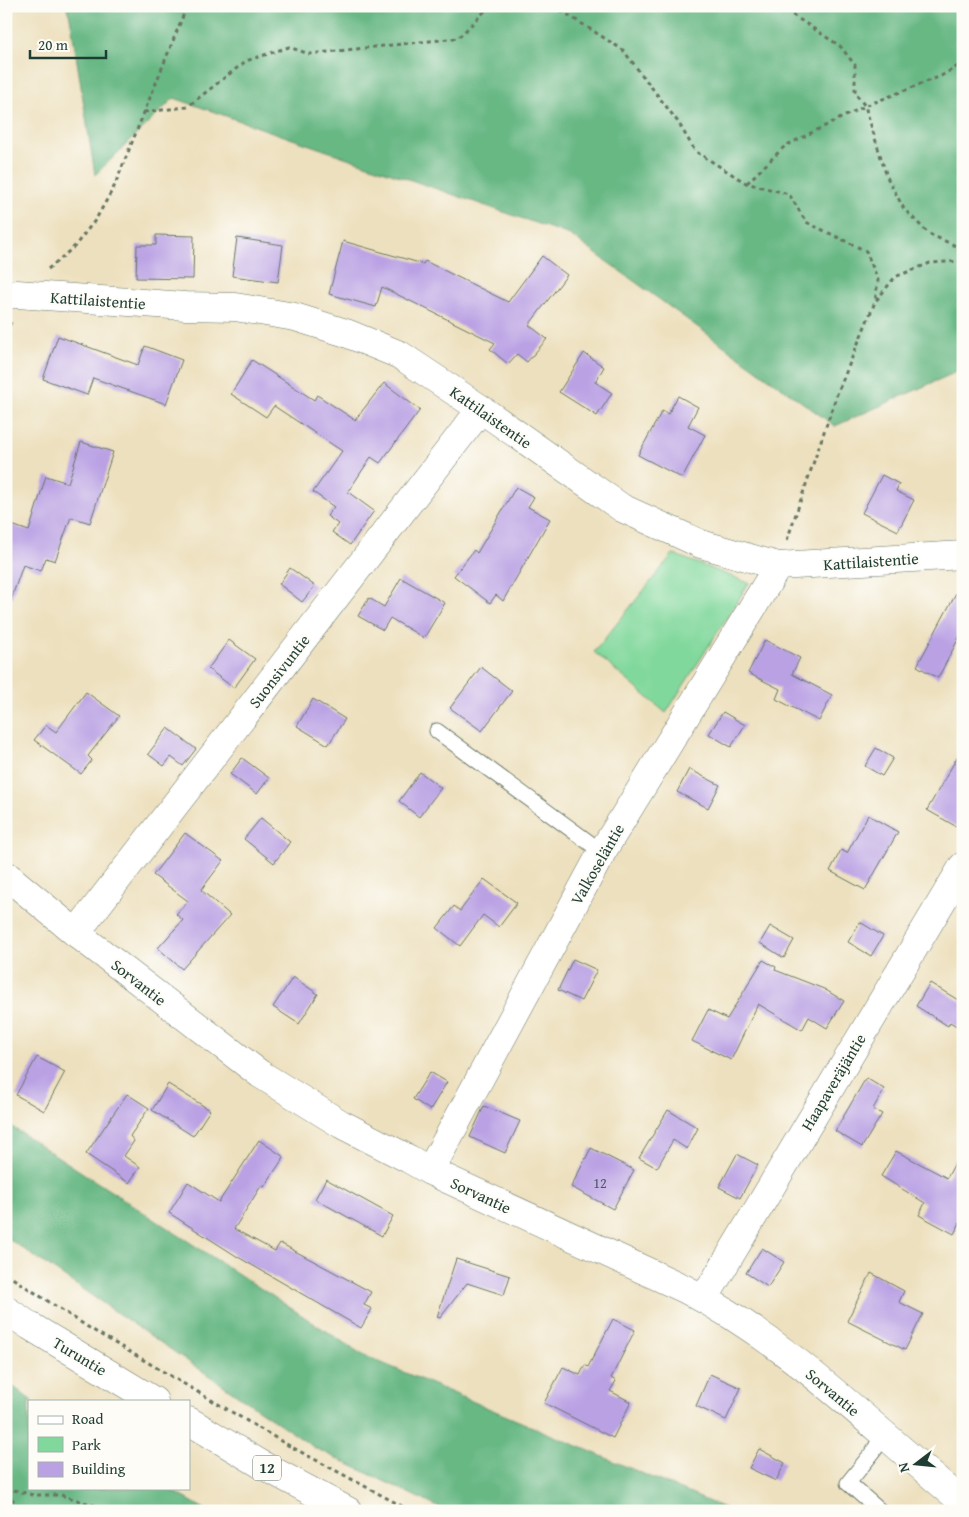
<svg xmlns="http://www.w3.org/2000/svg" width="969" height="1517" font-family="'Gentium Book Plus',serif">
	<rect width="100%" height="100%" fill="#fdfcf7"/>
	<filter id="ink" filterUnits="userSpaceOnUse"><feTurbulence type="fractalNoise" baseFrequency=".02" numOctaves="2"/><feDisplacementMap in="SourceGraphic" scale="10" xChannelSelector="R" yChannelSelector="G"/><feConvolveMatrix kernelMatrix="1 2 1 2 8 2 1 2 1" color-interpolation-filters="sRGB"/></filter>
	<filter id="wash" filterUnits="userSpaceOnUse"><feTurbulence type="fractalNoise" baseFrequency=".0096" numOctaves="4" result="noise"/><feDisplacementMap in="SourceGraphic" scale="20" xChannelSelector="R" yChannelSelector="G"/><feGaussianBlur stdDeviation="1.12" result="paint"/><feColorMatrix in="noise" values="0 0 0 0 0 0 0 0 0 0 0 0 0 0 0 0 0 1.4 0 .05"/><feComposite in="paint" operator="in"/></filter>
	<g filter="url(#wash)">
		<rect width="100%" height="100%" fill="#ede0be"/>
		<polygon fill="#81d89c" stroke="#508a68" points="673,554 749,583 666,713 594,652"/>
		<g fill="#68b884" stroke="#447a5c">
			<polygon points="66,6 963,6 963,369 835,426 570,235 174,98 95,175 70,17"/>
			<polygon points="6,1123 363,1355 731,1511 446,1511 315,1448 6,1237"/>
			<polygon points="6,1381 32,1401 29,1401 29,1488 168,1488 208,1511 6,1511"/>
		</g>
		<g id="blocks">
			<g fill="#baa1e4">
				<polygon points="156,235 194,236 193,279 136,278 137,245 156,245"/>
				<polygon points="237,238 283,245 278,282 232,276"/>
				<polygon points="343,241 423,264 425,261 508,302 542,256 567,275 529,325 547,339 527,362 517,354 508,364 490,349 495,343 382,287 376,307 329,294"/>
				<polygon points="58,336 138,365 145,346 182,360 166,404 93,378 87,395 43,379"/>
				<polygon points="584,353 604,367 595,382 612,393 597,416 559,392"/>
				<polygon points="252,360 314,400 317,395 355,420 384,383 420,410 380,463 371,457 348,492 374,511 350,545 332,532 338,524 327,516 334,507 313,492 342,451 274,406 266,417 231,394"/>
				<polygon points="678,396 698,407 688,426 705,435 682,478 638,455 662,411 668,414"/>
				<polygon points="81,442 113,452 90,523 71,517 55,561 46,558 41,571 23,565 9,605 6,605 6,523 29,531 46,476 68,483"/>
				<polygon points="882,475 899,484 896,491 914,500 898,531 862,513"/>
				<polygon points="516,487 534,497 528,507 550,519 503,601 496,595 490,603 454,576 474,550 477,553"/>
				<polygon points="290,568 315,586 302,602 279,584"/>
				<polygon points="401,578 445,603 424,638 390,618 383,630 358,616 369,598 384,607"/>
				<polygon points="963,580 963,630 938,678 917,666"/>
				<polygon points="229,640 255,659 234,688 208,669"/>
				<polygon points="765,640 800,658 792,674 832,695 819,721 776,699 780,689 748,673"/>
				<polygon points="481,667 512,691 482,731 450,708"/>
				<polygon points="86,692 119,716 88,756 92,760 81,774 34,740 46,725 56,732"/>
				<polygon points="313,699 345,719 328,745 297,726"/>
				<polygon points="723,712 745,725 731,747 709,734"/>
				<polygon points="168,728 196,749 183,766 171,757 164,766 148,754"/>
				<polygon points="963,747 963,816 957,827 927,810"/>
				<polygon points="876,748 893,758 882,776 865,766"/>
				<polygon points="242,758 269,778 257,794 230,774"/>
				<polygon points="689,769 720,785 708,808 677,792"/>
				<polygon points="420,772 441,788 419,817 399,801"/>
				<polygon points="868,815 898,832 865,890 830,871 841,850 847,853"/>
				<polygon points="261,818 290,842 274,863 244,839"/>
				<polygon points="185,833 223,861 201,890 230,915 182,969 158,948 183,920 176,914 188,901 153,875"/>
				<polygon points="484,879 517,903 499,927 483,915 460,946 437,928 454,906 460,911"/>
				<polygon points="860,922 883,936 871,956 848,942"/>
				<polygon points="770,926 794,940 784,958 760,943"/>
				<polygon points="573,959 597,970 581,1001 558,990"/>
				<polygon points="763,960 776,967 775,970 824,989 844,1001 827,1028 809,1017 802,1030 758,1004 731,1060 692,1041 708,1010 727,1019"/>
				<polygon points="293,977 318,994 299,1024 273,1007"/>
				<polygon points="930,983 963,1003 963,1030 950,1022 948,1026 916,1006"/>
				<polygon points="37,1057 65,1072 44,1111 16,1095"/>
				<polygon points="430,1072 447,1082 430,1110 413,1099"/>
				<polygon points="866,1078 884,1089 873,1109 882,1114 862,1147 835,1131"/>
				<polygon points="168,1084 210,1110 193,1136 152,1110"/>
				<polygon points="127,1094 149,1108 130,1136 134,1141 124,1156 140,1167 129,1183 86,1154"/>
				<polygon points="484,1106 520,1121 505,1153 470,1137"/>
				<polygon points="668,1110 698,1128 687,1149 673,1140 657,1168 639,1158"/>
				<polygon points="259,1140 284,1157 264,1187 261,1186 234,1229 275,1251 280,1243 371,1292 364,1305 372,1309 361,1328 238,1257 169,1213 188,1182 219,1202"/>
				<polygon points="591,1148 634,1170 613,1209 571,1187"/>
				<polygon points="963,1148 963,1217 954,1234 919,1215 925,1203 881,1176 896,1151 947,1178"/>
				<polygon points="737,1154 758,1165 740,1198 719,1187"/>
				<polygon points="326,1179 393,1216 382,1236 315,1199"/>
				<polygon points="762,1248 784,1262 768,1287 746,1273"/>
				<polygon points="456,1259 510,1276 504,1295 467,1283 440,1318 437,1317"/>
				<polygon points="871,1273 904,1291 899,1302 923,1314 905,1350 847,1321"/>
				<polygon points="613,1319 635,1330 611,1378 616,1381 610,1391 631,1402 613,1438 544,1403 563,1367 580,1375 585,1365 588,1367"/>
				<polygon points="710,1374 741,1388 726,1420 696,1406"/>
				<polygon points="759,1449 785,1463 776,1481 749,1468"/>
			</g>
		</g>
	</g>
	<g filter="url(#ink)">
		<use href="#blocks" fill-opacity="0" stroke="#677664" stroke-width="1"/>
		<g fill="none" stroke-linecap="round" stroke-linejoin="round">
			<g stroke="#677664" stroke-width="17">
				<g id="lane">
					<polyline points="437,731 602,852"/>
					<polyline points="880,1511 848,1483 873,1452 884,1434"/>
				</g>
			</g>
			<g stroke="#677664" stroke-width="29">
				<g id="street">
					<polyline points="6,295 17,294 185,306 235,307 295,317 346,333 400,355 481,409 622,508 701,544 778,566 963,555"/>
					<polyline points="76,933 481,409"/>
					<polyline points="430,1171 602,852 778,566"/>
					<polyline points="704,1299 963,866"/>
				</g>
			</g>
			<g stroke="#677664" stroke-width="29">
				<path id="secondary" d="M 6,875 L 76,933 L 260,1074 L 341,1124 L 409,1159 L 430,1171 L 685,1289 C 789,1342 873,1428 963,1502"/>
			</g>
			<g stroke="#677664" stroke-width="29">
				<g id="highway">
					<polyline points="6,1310 30,1326 154,1401"/>
					<polyline points="189,1421 264,1466 348,1511"/>
				</g>
			</g>
			<g stroke="#677664" stroke-width="3" stroke-dasharray="4 4" stroke-linecap="butt">
				<polyline points="554,6 623,50 678,122 695,151 746,183 789,194 806,222 866,251 878,280 875,302"/>
				<polyline points="779,6 840,46 855,65 855,93 865,106 887,177 904,209 929,234 963,249"/>
				<polyline points="144,112 187,107 246,61 289,47 309,54 458,38 484,12 485,6"/>
				<polyline points="747,183 785,146 865,106 941,76 963,63"/>
				<polyline points="48,269 74,247 96,219 114,187 187,6"/>
				<polyline points="6,333 11,322"/>
				<polyline points="787,540 837,394 875,302 895,277 930,263 963,261"/>
				<polyline points="6,1274 91,1329 286,1444 411,1511"/>
				<polyline points="6,1488 33,1495 61,1495 113,1511"/>
				<polyline points="6,1492 22,1511"/>
			</g>
			<use href="#lane" stroke="#fff" stroke-width="15"/>
			<use href="#street" stroke="#fff" stroke-width="28"/>
			<use href="#secondary" stroke="#fff" stroke-width="28"/>
			<use href="#highway" stroke="#fff" stroke-width="28"/>
		</g>
	</g>
	<g text-anchor="middle" stroke-width="4.5" stroke-linejoin="round" paint-order="stroke">
		<g font-size="14" fill="#465660">
			<text x="600" y="1188">12</text>
		</g>
		<rect fill="#fdfcf7" stroke="#62766e" stroke-width="1" x="253" y="1455.5" width="28" height="25" rx="4"/>
		<g font-size="15" font-weight="bold" fill="#1f3d34">
			<text x="267" y="1473">12</text>
		</g>
		<g font-size="16" fill="#1f3d34" stroke="#fdfcf7">
			<text transform="translate(98 300) rotate(4)" y="6">Kattilaistentie</text>
			<text transform="translate(491 417) rotate(35)" y="6">Kattilaistentie</text>
			<text transform="translate(871 561) rotate(-4)" y="6">Kattilaistentie</text>
			<text transform="translate(279 671) rotate(-52)" y="6">Suonsivuntie</text>
			<text transform="translate(597 864) rotate(-60)" y="6">Valkoseläntie</text>
			<text transform="translate(139 982) rotate(38)" y="6">Sorvantie</text>
			<text transform="translate(833 1082) rotate(-59)" y="6">Haapaveräjäntie</text>
			<text transform="translate(481 1195) rotate(25)" y="6">Sorvantie</text>
			<text transform="translate(80 1356) rotate(31)" y="6">Turuntie</text>
			<text transform="translate(833 1392) rotate(40)" y="6">Sorvantie</text>
		</g>
	</g>
	<rect width="969" height="1517" fill="none" stroke="#fdfcf7" stroke-width="25"/>
	<rect x="28" y="1400" width="162" height="90" fill="#fdfcf7" stroke="#a4b0a9"/>
	<rect x="38" y="1416" width="25" height="8" fill="#ffffff" stroke="#a4b0a9"/>
	<text x="72" y="1424" font-size="15" fill="#1f3d34">Road</text>
	<rect x="38" y="1437" width="25" height="15" fill="#81d89c" stroke="#a4b0a9"/>
	<text x="72" y="1450" font-size="15" fill="#1f3d34">Park</text>
	<rect x="38" y="1462" width="25" height="15" fill="#baa1e4" stroke="#a4b0a9"/>
	<text x="72" y="1474" font-size="15" fill="#1f3d34">Building</text>
	<g transform="translate(916 1464) rotate(254)" stroke="#fdfcf7" stroke-width="4" paint-order="stroke">
	<path d="M0-4L9 19L0 12L-9 19Z" fill="#1f3d34"/>
	<text y="-8" font-size="14" font-weight="bold" text-anchor="middle" fill="#1f3d34">N</text>
	</g>
	<path d="M30 50v8h76v-8" fill="none" stroke="#1f3d34" stroke-width="2.5"/>
	<text x="38" y="50" font-size="15" fill="#1f3d34" stroke="#fdfcf7" stroke-width="4" paint-order="stroke">20 m</text>
</svg>
